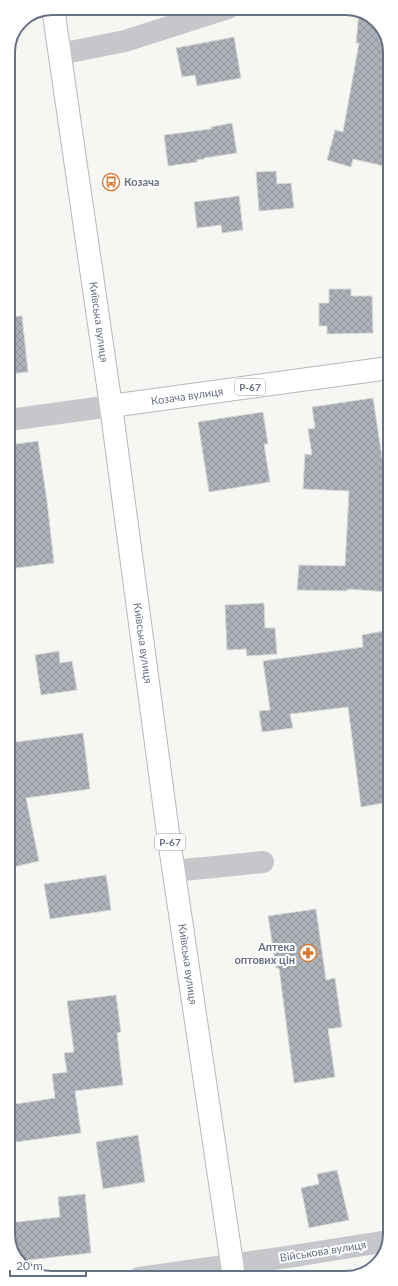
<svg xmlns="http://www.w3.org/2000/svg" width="398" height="1286" font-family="Lato,sans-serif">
	<defs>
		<pattern id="building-cross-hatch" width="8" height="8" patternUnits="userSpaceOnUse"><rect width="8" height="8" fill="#adb2b9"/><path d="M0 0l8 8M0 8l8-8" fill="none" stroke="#91959c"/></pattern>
	</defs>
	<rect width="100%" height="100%" fill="#f6f6f3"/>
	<g fill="url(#building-cross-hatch)" stroke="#d7d8d6">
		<polygon points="359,12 375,19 389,41 389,167 353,159 351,167 327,160 335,130 343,132 359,43 356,43"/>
		<polygon points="234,37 241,78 197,86 195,75 182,77 176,48"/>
		<polygon points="232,123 237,153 204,158 204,159 197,160 197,162 168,166 164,135 211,129 211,127"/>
		<polygon points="276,171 277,184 291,183 294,208 259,211 256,172"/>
		<polygon points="239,196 243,230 222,233 221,225 197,228 194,202"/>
		<polygon points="329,289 351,289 351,296 372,296 373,333 327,334 327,326 319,326 319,303 329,303"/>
		<polygon points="22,316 28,372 8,374 8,317"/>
		<polygon points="373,398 386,484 389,484 389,506 386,566 389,566 389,592 347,589 347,591 297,590 299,565 345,566 349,491 303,489 305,454 312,455 308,429 315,428 312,407"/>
		<polygon points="263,412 268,444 264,444 270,482 209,492 198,422"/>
		<polygon points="38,441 47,501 54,563 9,569 9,445"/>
		<polygon points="264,603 265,628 275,628 277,654 247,656 246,649 227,650 225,605"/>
		<polygon points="389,630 389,802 361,807 348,707 290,714 293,728 262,732 259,711 270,710 263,661 363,647 362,635"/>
		<polygon points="59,651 60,663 72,661 77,690 41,695 35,655"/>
		<polygon points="83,733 90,789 26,798 39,861 9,868 9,743"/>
		<polygon points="106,875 108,887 111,910 50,919 44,884"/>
		<polygon points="316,909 326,980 335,978 342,1027 328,1029 335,1077 294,1083 279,968 276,968 268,916"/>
		<polygon points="116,995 121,1032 117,1033 123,1085 75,1091 81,1133 9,1143 9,1105 55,1098 52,1074 67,1072 64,1053 74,1052 67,1001"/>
		<polygon points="138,1135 145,1182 103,1189 96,1142"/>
		<polygon points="337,1170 349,1220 309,1228 301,1188 319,1184 317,1174"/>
		<polygon points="85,1194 91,1253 19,1261 9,1245 9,1223 60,1217 58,1197"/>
	</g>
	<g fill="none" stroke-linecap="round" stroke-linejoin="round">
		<g stroke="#b5b8bd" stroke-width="24">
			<g id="primary">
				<polyline points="53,8 111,406 168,833 234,1277"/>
				<polyline points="111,406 389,368"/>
			</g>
		</g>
		<g stroke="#c5c7cb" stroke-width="22">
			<polyline points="60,54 125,41 228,8"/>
			<polyline points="9,420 111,406"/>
			<polyline points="174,871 263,862"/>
			<polyline points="139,1278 294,1256 388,1241"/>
		</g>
		<use href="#primary" stroke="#fff" stroke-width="22"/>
	</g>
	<defs>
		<g id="bus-ring" transform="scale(0.9)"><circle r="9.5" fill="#fff" stroke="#db772f" stroke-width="1.5"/><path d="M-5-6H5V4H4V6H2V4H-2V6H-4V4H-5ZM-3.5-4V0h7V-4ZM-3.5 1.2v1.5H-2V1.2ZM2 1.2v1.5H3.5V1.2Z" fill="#db772f"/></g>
		<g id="pharmacy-ring" transform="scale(0.9)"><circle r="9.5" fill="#fff" stroke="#db772f" stroke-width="1.5"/><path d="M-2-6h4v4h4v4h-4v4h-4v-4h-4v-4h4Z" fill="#db772f"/></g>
	</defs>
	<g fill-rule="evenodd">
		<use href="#bus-ring" x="111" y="182"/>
		<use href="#pharmacy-ring" x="308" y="953"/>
	</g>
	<g text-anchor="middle" stroke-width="4" stroke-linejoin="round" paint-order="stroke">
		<g fill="#fff" stroke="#959ca8" stroke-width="1">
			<rect x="235" y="379" width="30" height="16" rx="3"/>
			<rect x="155" y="834" width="30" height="16" rx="3"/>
		</g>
		<g font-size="10" font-weight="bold" fill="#677183">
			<text x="250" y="391">Р-67</text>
			<text x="170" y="846">Р-67</text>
		</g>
		<g font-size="11" font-weight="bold" fill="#677183" stroke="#fff" text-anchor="start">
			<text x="124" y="186">Козача</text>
			<text x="295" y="951" text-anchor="end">Аптека<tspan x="295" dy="13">оптових цін</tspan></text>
		</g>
		<g font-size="11" fill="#677183" stroke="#fff">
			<text transform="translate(99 322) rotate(82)" y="4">Київська вулиця</text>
			<text transform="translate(187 396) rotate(-8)" y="4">Козача вулиця</text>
			<text transform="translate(143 643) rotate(82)" y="4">Київська вулиця</text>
			<text transform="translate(188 964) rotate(82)" y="4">Київська вулиця</text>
			<text transform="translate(323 1251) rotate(-9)" y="4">Військова вулиця</text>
		</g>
	</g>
	<path d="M0 0H398V1286H0ZM52 15H346A37 37 0 0 1 383 52V1234A37 37 0 0 1 346 1271H52A37 37 0 0 1 15 1234V52A37 37 0 0 1 52 15Z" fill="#fff" fill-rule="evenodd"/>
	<path fill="none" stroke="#677183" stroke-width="2" d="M52 15H346A37 37 0 0 1 383 52V1234A37 37 0 0 1 346 1271H52A37 37 0 0 1 15 1234V52A37 37 0 0 1 52 15Z"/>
	<path d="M10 1270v6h76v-6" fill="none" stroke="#677183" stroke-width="2"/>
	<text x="16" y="1270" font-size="12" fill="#677183" stroke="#ffffff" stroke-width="3" paint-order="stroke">20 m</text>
</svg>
